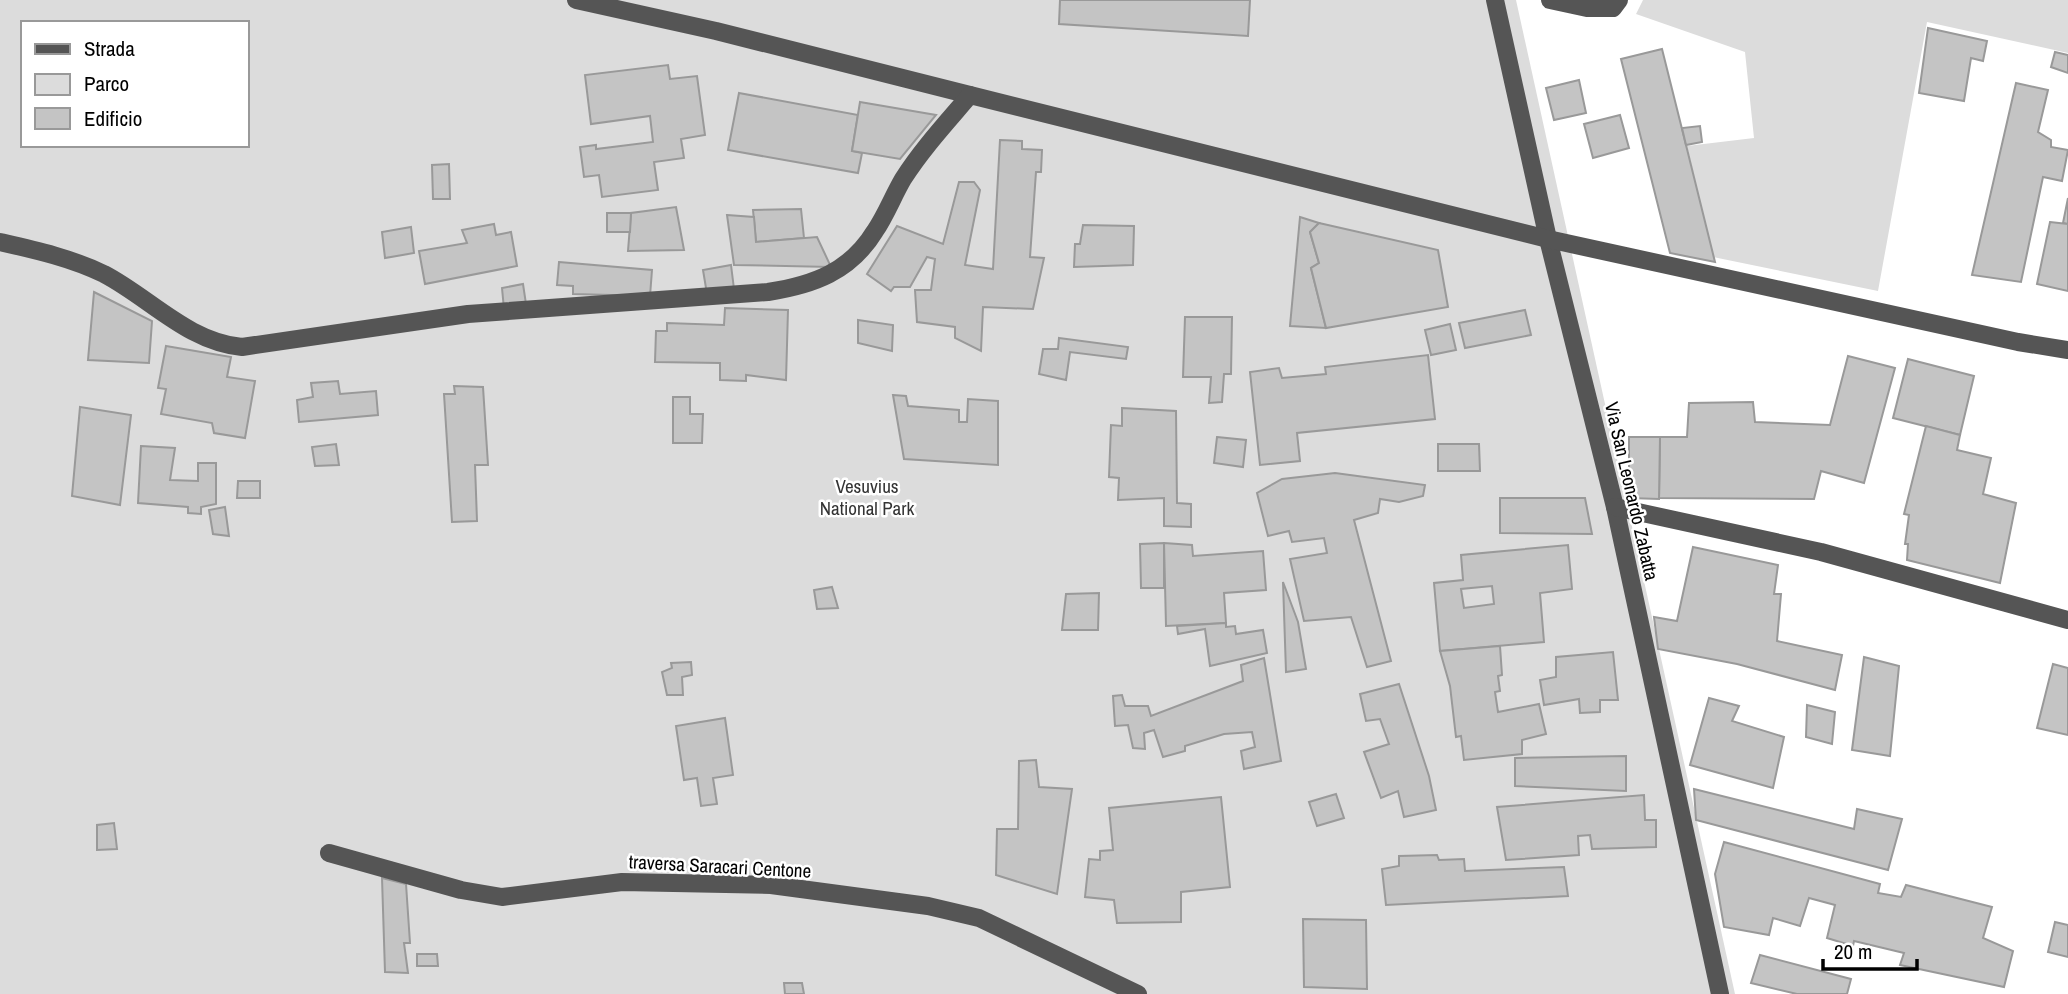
<svg xmlns="http://www.w3.org/2000/svg" width="2068" height="994" font-family="'Archivo Narrow',sans-serif">
	<rect width="100%" height="100%" fill="#fff"/>
	<g fill="#dcdcdc" fill-rule="evenodd">
		<path d="M 0,0 L 1516,0 L 1735,994 L 0,994 ZM 23,23 L 247,23 L 247,145 L 23,145 Z"/>
		<polygon points="1643,0 2068,0 2068,53 1927,22 1878,291 1713,257 1687,146 1754,138 1745,52 1636,14"/>
	</g>
	<g fill="#c4c4c4" stroke="#999" stroke-width="2" fill-rule="evenodd">
		<polygon points="1060,0 1250,0 1248,36 1059,24"/>
		<polygon points="1928,28 1987,41 1983,61 1971,58 1964,101 1919,93"/>
		<polygon points="1662,49 1686,145 1715,262 1670,253 1621,59"/>
		<polygon points="2055,52 2068,55 2068,73 2051,67"/>
		<polygon points="668,65 670,79 697,76 705,135 681,139 684,158 654,162 658,190 602,197 599,175 584,177 580,147 596,145 596,149 653,142 650,116 591,124 585,75"/>
		<polygon points="1579,80 1586,113 1554,120 1546,88"/>
		<polygon points="2016,83 2048,90 2038,132 2051,140 2051,147 2068,150 2062,181 2043,177 2021,282 1972,275"/>
		<polygon points="739,93 858,115 852,151 862,153 858,173 728,150"/>
		<polygon points="860,102 936,115 900,159 852,151"/>
		<polygon points="1620,115 1629,148 1593,158 1584,124"/>
		<polygon points="1700,126 1702,142 1686,145 1682,128"/>
		<polygon points="1000,140 1022,141 1022,149 1042,150 1041,172 1036,172 1030,257 1044,258 1033,309 983,307 981,351 955,338 955,327 917,322 915,290 931,290 935,259 927,257 910,287 894,287 891,291 867,274 897,226 943,244 959,182 974,182 980,190 965,265 993,269"/>
		<polygon points="449,164 450,199 433,199 432,165"/>
		<polygon points="2068,198 2068,224 2063,223"/>
		<polygon points="676,207 684,250 628,251 631,213"/>
		<polygon points="801,209 804,238 756,242 753,210"/>
		<polygon points="607,213 631,213 630,232 607,232"/>
		<polygon points="727,215 754,217 756,242 817,237 831,267 734,265"/>
		<polygon points="1300,217 1319,223 1310,232 1319,263 1311,268 1326,328 1290,326"/>
		<polygon points="2050,222 2068,224 2068,291 2037,284"/>
		<polygon points="1319,223 1438,250 1448,307 1326,328 1311,268 1319,263 1310,232"/>
		<polygon points="494,224 496,235 511,232 517,266 425,284 419,251 467,243 462,230"/>
		<polygon points="1083,225 1134,226 1133,265 1074,267 1075,244 1080,244"/>
		<polygon points="411,227 414,253 385,258 382,232"/>
		<polygon points="559,262 652,270 650,296 573,294 573,286 557,285"/>
		<polygon points="731,265 734,289 707,294 703,270"/>
		<polygon points="523,284 526,304 504,309 502,288"/>
		<polygon points="94,292 152,321 149,363 88,360"/>
		<polygon points="725,308 788,310 786,380 746,375 746,381 720,380 720,363 655,362 656,331 667,331 667,323 724,325"/>
		<polygon points="1525,310 1531,335 1465,348 1459,323"/>
		<polygon points="1185,317 1232,317 1231,374 1224,374 1222,402 1209,403 1211,377 1183,377"/>
		<polygon points="858,320 893,325 892,351 858,343"/>
		<polygon points="1450,324 1456,350 1431,355 1425,330"/>
		<polygon points="1059,338 1128,347 1126,359 1070,352 1066,380 1039,374 1043,349 1058,349"/>
		<polygon points="166,346 231,357 227,377 255,381 245,438 214,433 212,423 161,414 166,389 158,388"/>
		<polygon points="1428,355 1435,419 1297,433 1300,461 1260,465 1250,372 1279,368 1282,378 1326,374 1325,367"/>
		<polygon points="1848,356 1895,368 1864,483 1821,471 1814,499 1659,498 1660,437 1687,437 1689,403 1753,402 1755,422 1830,425"/>
		<polygon points="1908,359 1974,376 1960,435 1893,418"/>
		<polygon points="338,381 340,394 376,391 378,415 299,422 297,400 313,397 311,383"/>
		<polygon points="454,386 483,387 488,465 475,465 477,521 452,522 444,394 455,394"/>
		<polygon points="893,395 906,396 908,406 959,410 959,422 967,422 968,399 998,401 998,465 904,459"/>
		<polygon points="673,397 690,397 690,414 703,414 702,443 673,443"/>
		<polygon points="80,407 131,415 120,505 72,496"/>
		<polygon points="1122,408 1176,411 1177,503 1191,504 1191,527 1164,526 1164,498 1118,500 1119,478 1109,477 1111,425 1122,426"/>
		<polygon points="1926,426 1960,435 1957,450 1991,458 1983,494 2016,503 2000,583 1907,560 1908,544 1905,544 1909,515 1904,514"/>
		<polygon points="1217,437 1246,440 1243,467 1214,463"/>
		<polygon points="1629,437 1660,437 1659,499 1629,498"/>
		<polygon points="336,444 339,465 315,466 312,447"/>
		<polygon points="1438,444 1479,444 1480,471 1438,471"/>
		<polygon points="141,446 175,448 170,480 198,481 198,463 216,463 216,504 201,507 201,514 188,513 188,507 138,503"/>
		<polygon points="1335,473 1425,485 1423,496 1399,502 1380,499 1378,513 1354,520 1391,661 1367,667 1351,617 1304,621 1290,559 1327,553 1324,538 1292,542 1289,531 1268,536 1257,493 1282,479"/>
		<polygon points="238,481 260,481 260,498 237,498"/>
		<polygon points="1500,498 1585,498 1592,534 1500,533"/>
		<polygon points="225,507 229,536 213,534 209,510"/>
		<polygon points="1164,543 1192,545 1193,556 1263,551 1266,590 1224,593 1226,623 1166,626"/>
		<polygon points="1164,543 1164,588 1141,588 1140,544"/>
		<path d="M 1568,545 L 1572,589 L 1540,593 L 1544,642 L 1440,651 L 1434,583 L 1463,580 L 1461,555 ZM 1492,586 L 1494,604 L 1464,608 L 1461,589 Z"/>
		<polygon points="1693,547 1778,565 1774,594 1781,594 1777,641 1842,655 1835,690 1737,664 1658,649 1654,617 1677,621"/>
		<polygon points="1283,582 1298,622 1306,669 1286,672"/>
		<polygon points="832,587 838,608 817,609 814,590"/>
		<polygon points="1099,593 1098,630 1062,630 1066,594"/>
		<polygon points="1226,623 1226,627 1235,626 1236,634 1263,630 1267,653 1210,666 1205,629 1178,634 1177,626"/>
		<polygon points="1500,646 1502,675 1498,676 1500,691 1495,692 1498,712 1539,704 1546,734 1522,740 1522,754 1464,760 1461,736 1456,737 1450,686 1440,651"/>
		<polygon points="1613,652 1618,700 1600,700 1600,712 1580,713 1579,699 1544,705 1540,680 1556,677 1556,657"/>
		<polygon points="1864,657 1899,666 1890,756 1852,750"/>
		<polygon points="1264,658 1281,761 1244,769 1241,751 1255,747 1252,732 1224,734 1185,746 1185,751 1163,757 1154,730 1144,733 1145,749 1133,748 1128,725 1115,726 1113,696 1122,695 1125,706 1148,706 1151,716 1243,681 1241,665"/>
		<polygon points="691,662 692,675 682,677 683,695 667,695 662,672 672,668 671,663"/>
		<polygon points="2053,664 2068,668 2068,735 2037,728"/>
		<polygon points="1399,684 1429,776 1436,810 1404,817 1398,791 1381,798 1364,752 1389,744 1380,719 1366,721 1360,694"/>
		<polygon points="1709,698 1739,706 1732,721 1784,737 1773,788 1690,765"/>
		<polygon points="1807,705 1835,712 1832,744 1806,737"/>
		<polygon points="725,718 733,775 713,778 717,804 701,806 697,778 684,780 676,726"/>
		<polygon points="1626,756 1626,791 1515,786 1515,758"/>
		<polygon points="1036,760 1039,787 1072,789 1057,894 996,875 997,829 1018,829 1019,761"/>
		<polygon points="1694,789 1854,829 1857,809 1902,819 1888,870 1696,820"/>
		<polygon points="1336,794 1344,818 1317,826 1309,802"/>
		<polygon points="1644,795 1645,820 1656,820 1656,847 1592,849 1590,835 1578,836 1579,855 1506,860 1497,807"/>
		<polygon points="1221,797 1230,887 1181,892 1181,922 1117,923 1114,900 1085,897 1089,859 1100,860 1100,851 1113,850 1109,808"/>
		<polygon points="114,823 117,849 97,850 97,825"/>
		<polygon points="1724,842 1880,884 1878,893 1901,897 1906,885 1992,907 1983,938 2013,951 2004,987 1900,965 1904,953 1854,941 1853,946 1827,938 1835,905 1809,898 1800,926 1773,918 1769,935 1724,927 1715,874"/>
		<polygon points="1437,855 1439,860 1464,859 1465,871 1564,867 1568,896 1386,905 1382,869 1399,866 1399,856"/>
		<polygon points="382,878 406,884 410,943 404,943 408,973 385,972"/>
		<polygon points="1303,919 1366,920 1367,989 1304,987"/>
		<polygon points="2055,922 2068,925 2068,957 2048,952"/>
		<polygon points="417,954 437,954 438,966 417,966"/>
		<polygon points="1760,955 1851,979 1847,994 1797,994 1751,983"/>
		<polygon points="784,983 802,983 804,994 785,994"/>
	</g>
	<g fill="none" stroke-linecap="round" stroke-linejoin="round">
		<g stroke="#555" stroke-width="18">
			<polyline points="576,0 716,31 970,95"/>
			<polyline points="1495,0 1548,239 1615,507 1720,994"/>
			<polyline points="1550,0 1587,8 1613,8 1619,0"/>
			<path d="M 0,242 C 35,250 71,258 104,274 C 150,298 188,342 242,347 L 468,314 L 768,292 C 813,285 850,272 875,231 C 886,215 893,196 903,179 C 922,149 947,122 970,95 L 1548,239 L 2018,342 L 2068,350"/>
			<polyline points="1615,507 1821,552 2068,620"/>
			<polyline points="329,853 461,890 502,897 622,882 771,885 928,906 979,918 1138,994"/>
		</g>
	</g>
	<g text-anchor="middle" stroke-width="5" stroke-linejoin="round" paint-order="stroke">
		<g font-size="19" fill="#333" stroke="#fff">
			<text x="867" y="493">Vesuvius<tspan x="867" dy="22">National Park</tspan></text>
		</g>
		<g font-size="19" fill="#000" stroke="#fff">
			<text transform="translate(1632 491) rotate(77)" y="7">Via San Leonardo Zabatta</text>
			<text transform="translate(720 866) rotate(3)" y="7">traversa Saracari Centone</text>
		</g>
	</g>
	<rect x="21" y="21" width="228" height="126" fill="#ffffff" stroke="#999999" stroke-width="2"/>
	<rect x="35" y="44" width="35" height="10" fill="#555555" stroke="#999999" stroke-width="2"/>
	<text x="84" y="56" font-size="21" fill="#000000">Strada</text>
	<rect x="35" y="74" width="35" height="21" fill="#dcdcdc" stroke="#999999" stroke-width="2"/>
	<text x="84" y="91" font-size="21" fill="#000000">Parco</text>
	<rect x="35" y="108" width="35" height="21" fill="#c4c4c4" stroke="#999999" stroke-width="2"/>
	<text x="84" y="126" font-size="21" fill="#000000">Edificio</text>
	<path d="M1823 959v10h94v-10" fill="none" stroke="#000000" stroke-width="3.5"/>
	<text x="1834" y="959" font-size="21" fill="#000000" stroke="#ffffff" stroke-width="5" paint-order="stroke">20 m</text>
</svg>
